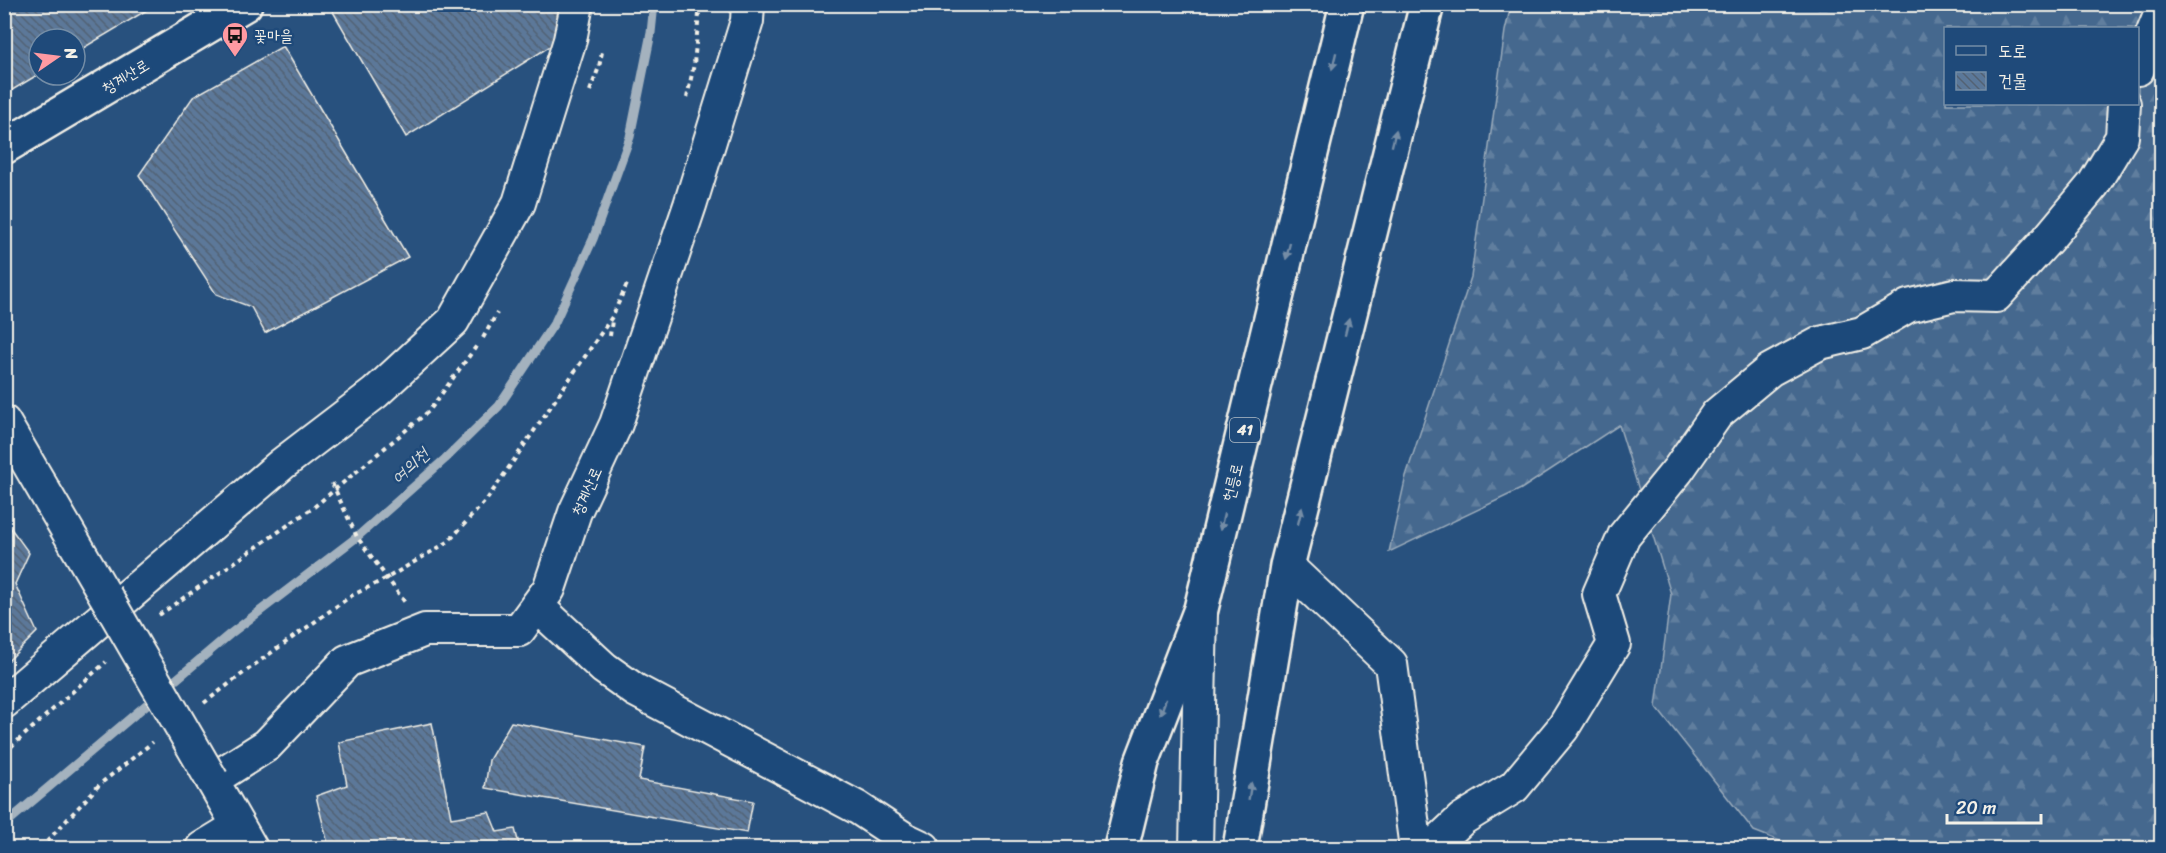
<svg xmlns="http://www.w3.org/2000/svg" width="2166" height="853" font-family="Sriracha,'Poor Story',sans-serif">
	<defs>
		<pattern id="forest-firs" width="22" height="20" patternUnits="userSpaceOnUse" patternTransform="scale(1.5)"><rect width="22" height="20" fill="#45688e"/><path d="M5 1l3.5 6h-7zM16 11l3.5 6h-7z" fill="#607e9e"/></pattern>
		<pattern id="building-back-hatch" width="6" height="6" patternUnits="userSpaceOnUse" patternTransform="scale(1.5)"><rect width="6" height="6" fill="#5b7899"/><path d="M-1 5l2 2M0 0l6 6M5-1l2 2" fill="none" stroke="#536274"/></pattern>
	</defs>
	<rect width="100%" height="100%" fill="#28517e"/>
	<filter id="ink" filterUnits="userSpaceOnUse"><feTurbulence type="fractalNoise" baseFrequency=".0167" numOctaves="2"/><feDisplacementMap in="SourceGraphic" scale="12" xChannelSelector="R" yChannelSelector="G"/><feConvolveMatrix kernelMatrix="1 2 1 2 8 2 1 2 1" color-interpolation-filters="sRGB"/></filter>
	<g filter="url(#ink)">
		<path fill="url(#forest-firs)" stroke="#9cacbb" stroke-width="1.5" fill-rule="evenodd" d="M 1511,5 L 2161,5 L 2161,848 L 1798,848 L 1754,831 L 1656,707 L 1671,594 L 1619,425 L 1521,489 L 1389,552 L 1406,476 L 1471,277 L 1505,31 ZM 1946,28 L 2138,28 L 2138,104 L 1946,104 Z"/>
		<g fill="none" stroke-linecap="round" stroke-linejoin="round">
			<polyline stroke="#a4b2be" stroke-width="9" points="4,825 230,634 357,537 445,459 499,406 555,322 593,239 630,137 651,33 654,4"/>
		</g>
		<g fill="url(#building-back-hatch)" stroke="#f4f1e8" stroke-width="1.5">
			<polygon points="4,4 157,4 75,53 75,39 39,39 39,74 4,95"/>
			<polygon points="342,4 566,4 557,42 406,137 332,10"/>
			<polygon points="283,46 408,257 265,333 251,307 216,294 139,175 193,97"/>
			<polygon points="4,519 29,553 15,584 37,632 4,665"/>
			<polygon points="511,722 645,747 639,780 753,801 747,833 485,788 489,760"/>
			<polygon points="432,723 451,818 489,812 497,832 515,829 520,848 329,848 316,796 347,785 339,742"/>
		</g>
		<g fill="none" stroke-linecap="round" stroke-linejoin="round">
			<g stroke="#f4f1e8" stroke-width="36">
				<g id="minor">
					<polyline points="2138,69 2162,10"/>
					<polyline points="4,422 105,595"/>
					<polyline points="1287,566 1391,664 1416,848"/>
					<polyline points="537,606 604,668 635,690 858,808 905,839 924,848"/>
					<polyline points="4,702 282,464 375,393 453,321 519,203 570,40 577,4"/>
					<polyline points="202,848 238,826"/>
					<polyline points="251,848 212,780 267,745 347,661 425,630 519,630 549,589 575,512 616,424 690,205 747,21 748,4"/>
					<polyline points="1196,848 1201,613"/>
					<polyline points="1431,848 1462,819 1514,787 1563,728 1614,644 1599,594 1624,536 1678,470 1717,414 1770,370 1820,343 1862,333 1908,306 1954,295 1996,296 2047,240 2093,185 2122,137 2124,104"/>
				</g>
			</g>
			<g stroke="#f4f1e8" stroke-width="38">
				<g id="major">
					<polyline points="4,147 245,4"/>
					<polyline points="1121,848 1142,762 1201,609 1347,4"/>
					<polyline points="1240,848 1287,566 1427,4"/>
				</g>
			</g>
			<g stroke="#f4f1e8" stroke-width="4" stroke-dasharray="4.5 4.5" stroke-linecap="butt">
				<polyline points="590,91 599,67 602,52"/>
				<polyline points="687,98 694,64 700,4"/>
				<polyline points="610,336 612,320"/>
				<polyline points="483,338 497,313"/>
				<polyline points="332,483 357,537 407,605"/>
				<polyline points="159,615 314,507 429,411 478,344"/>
				<polyline points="204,703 254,665 351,596 387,578 448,542 488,498 612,317 627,284"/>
				<polyline points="4,753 106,662"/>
				<polyline points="41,848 100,784 153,742"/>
			</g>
			<use href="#minor" stroke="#1f4a7a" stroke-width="32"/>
			<use href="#major" stroke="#1f4a7a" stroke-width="33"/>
			<g stroke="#f4f1e8" stroke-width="36" stroke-linecap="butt">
				<polyline id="minor-bridge" points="105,595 212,780"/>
			</g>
			<use href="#minor-bridge" stroke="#1f4a7a" stroke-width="32"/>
		</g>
		<defs><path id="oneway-solid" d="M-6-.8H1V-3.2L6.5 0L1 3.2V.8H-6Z" transform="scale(1.5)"/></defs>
		<g fill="#748da6">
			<use href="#oneway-solid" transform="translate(1334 61) rotate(104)"/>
			<use href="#oneway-solid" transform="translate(1394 138) rotate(-76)"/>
			<use href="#oneway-solid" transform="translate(1288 251) rotate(104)"/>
			<use href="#oneway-solid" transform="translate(1347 327) rotate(-76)"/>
			<use href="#oneway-solid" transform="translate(1300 516) rotate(-76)"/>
			<use href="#oneway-solid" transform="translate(1222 522) rotate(104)"/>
			<use href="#oneway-solid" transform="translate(1163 707) rotate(111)"/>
			<use href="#oneway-solid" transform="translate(1250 791) rotate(-81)"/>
		</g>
	</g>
	<defs>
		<g id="bus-pin" transform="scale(1.35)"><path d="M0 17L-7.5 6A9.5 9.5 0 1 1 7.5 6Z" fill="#ff9aa2" stroke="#1f4a7a"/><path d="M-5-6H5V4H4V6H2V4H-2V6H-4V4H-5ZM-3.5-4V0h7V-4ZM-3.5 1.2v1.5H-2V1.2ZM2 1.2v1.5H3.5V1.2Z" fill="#111"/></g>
	</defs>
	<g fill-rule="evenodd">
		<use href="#bus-pin" x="235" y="35"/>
	</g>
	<g text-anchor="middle" stroke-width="5" stroke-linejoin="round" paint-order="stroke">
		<rect fill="#1f4a7a" stroke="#b4bfc7" stroke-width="1.5" x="1230" y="418" width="30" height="24" rx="4.5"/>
		<g font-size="15" font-weight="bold" fill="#f4f1e8">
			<text x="1245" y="435">41</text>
		</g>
		<g font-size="16" fill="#f4f1e8" stroke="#1f4a7a" text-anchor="start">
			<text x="254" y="41">꽃마을</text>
		</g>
		<g font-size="16" fill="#f4f1e8" stroke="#1f4a7a">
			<text transform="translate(125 76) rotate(-31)" y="6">청계산로</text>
			<text transform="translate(1232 482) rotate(-76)" y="6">헌릉로</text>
			<text transform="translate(586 491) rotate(-66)" y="6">청계산로</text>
		</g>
		<g font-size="18" font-style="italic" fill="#d9dcda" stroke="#1f4a7a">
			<text transform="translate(410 466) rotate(-43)" y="6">여의천</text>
		</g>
	</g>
	<rect width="2166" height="853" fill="none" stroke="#1f4a7a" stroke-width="24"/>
	<rect x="12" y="12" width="2142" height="829" fill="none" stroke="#f4f1e8" stroke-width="2" filter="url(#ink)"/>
	<rect x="1944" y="27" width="195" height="78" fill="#1f4a7a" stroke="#748da6" stroke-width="1.5"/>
	<rect x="1956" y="46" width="30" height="9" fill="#1f4a7a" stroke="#748da6" stroke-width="1.5"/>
	<text x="1998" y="57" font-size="18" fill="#f4f1e8">도로</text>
	<rect x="1956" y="72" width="30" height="18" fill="url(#building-back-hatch)" stroke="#748da6" stroke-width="1.5"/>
	<text x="1998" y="87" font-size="18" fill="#f4f1e8">건물</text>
	<g transform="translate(57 57) rotate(76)"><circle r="28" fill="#1f4a7a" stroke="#748da6" stroke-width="1.5"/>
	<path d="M0-4.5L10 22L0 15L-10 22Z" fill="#ff9aa2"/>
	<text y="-9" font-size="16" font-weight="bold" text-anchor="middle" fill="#f4f1e8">N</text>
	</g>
	<path d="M1947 814v9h94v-9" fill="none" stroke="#f4f1e8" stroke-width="3"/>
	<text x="1956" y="814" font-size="18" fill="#f4f1e8" stroke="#1f4a7a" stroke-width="4.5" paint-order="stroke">20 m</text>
</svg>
